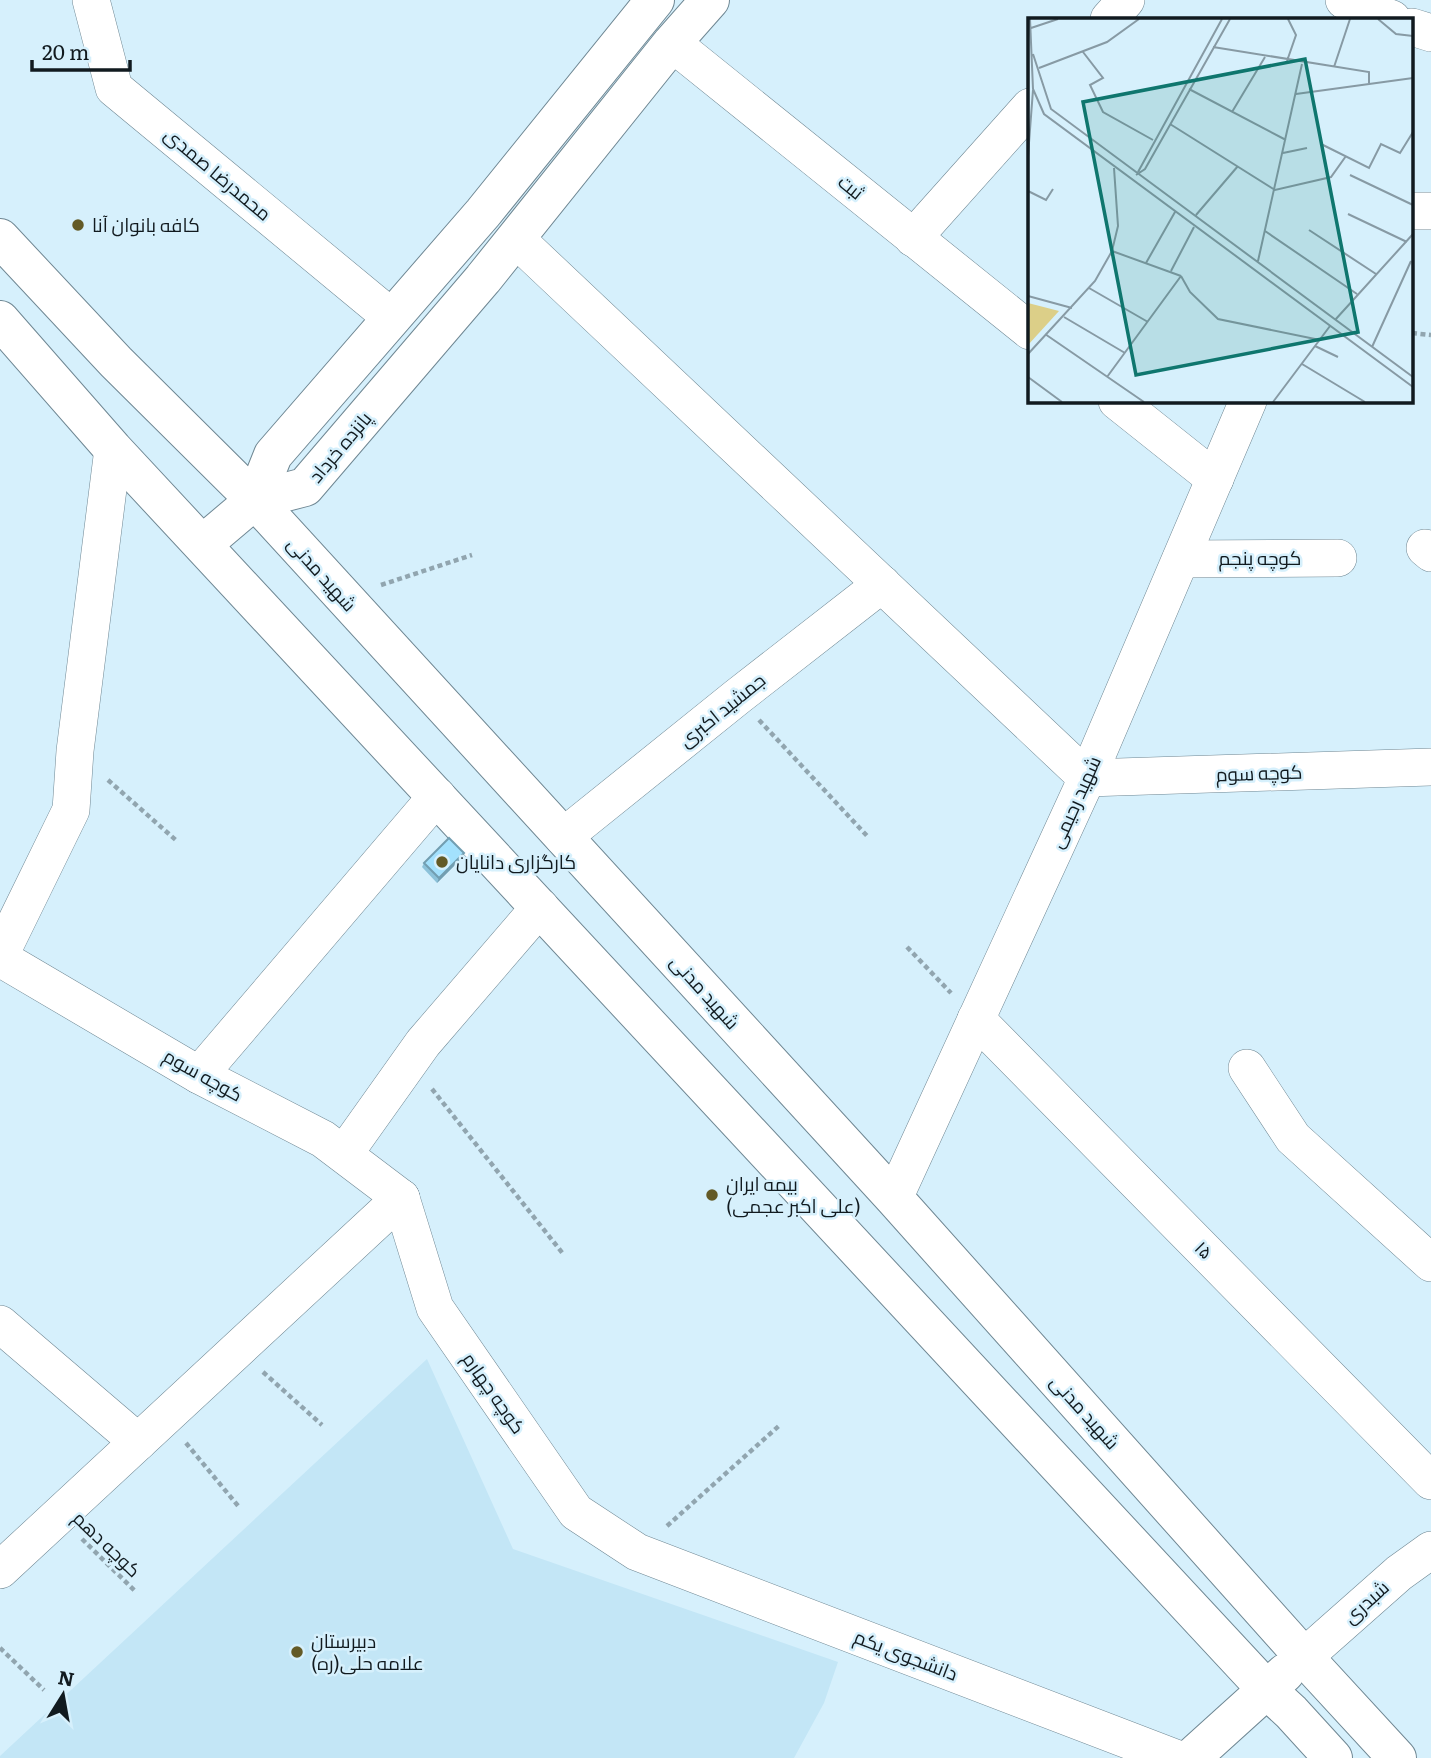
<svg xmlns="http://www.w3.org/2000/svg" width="1431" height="1758" font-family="Literata,Cairo,serif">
	<rect width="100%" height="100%" fill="#d6f0fc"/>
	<polygon fill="#c3e6f6" points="427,1359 513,1549 838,1662 824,1703 794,1758 0,1758 0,1756"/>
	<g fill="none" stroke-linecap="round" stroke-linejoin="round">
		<g stroke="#6f8793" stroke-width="38">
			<g id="street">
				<polyline points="91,0 114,88 392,318"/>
				<polyline points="1344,0 1392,19"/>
				<polyline points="1109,19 1126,0"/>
				<polyline points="1412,27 1431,33"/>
				<polyline points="672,43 1030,331"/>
				<polyline points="1412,211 1431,211"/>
				<polyline points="913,238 1030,107"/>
				<polyline points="516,239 1087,778 1431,767"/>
				<polyline points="1117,401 1215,479"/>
				<polyline points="1425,548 1431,553"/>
				<polyline points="1181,559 1338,558"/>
				<polyline points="563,837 737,697 882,584"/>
				<polyline points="0,955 71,810 75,751 113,449"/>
				<polyline points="0,958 199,1075 323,1139 401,1198"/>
				<polyline points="976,1019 1431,1481"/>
				<polyline points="1247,1068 1293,1138 1431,1263"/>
				<polyline points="199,1075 437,796"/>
				<polyline points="344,1154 423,1043 540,907"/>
				<polyline points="401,1198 435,1308 576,1512 637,1552 1175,1758"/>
				<polyline points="894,1198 1087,778 1248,401"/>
				<polyline points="0,1324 138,1442"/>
				<polyline points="0,1570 401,1198"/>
				<polyline points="1304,1657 1399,1573 1431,1550"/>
			</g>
		</g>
		<g stroke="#6f8793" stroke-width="40">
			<g id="secondary">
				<polyline points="0,238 116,362 255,500 894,1198 1304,1657 1397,1758"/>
				<polyline points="0,320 113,449 1266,1689 1291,1712 1333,1758"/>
				<polyline points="255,500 273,455 483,213 655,0"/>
				<polyline points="203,544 255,500 305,487 483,279 672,43 710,0"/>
				<polyline points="1191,1758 1285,1673"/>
			</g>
		</g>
		<g stroke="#91a5af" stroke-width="4.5" stroke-dasharray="5 3.5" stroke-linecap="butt">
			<polyline points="1412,333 1431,335"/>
			<polyline points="381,585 472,555"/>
			<polyline points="759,720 869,838"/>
			<polyline points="108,780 178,842"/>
			<polyline points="907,947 951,993"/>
			<polyline points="432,1089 564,1255"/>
			<polyline points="263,1372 322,1425"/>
			<polyline points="186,1443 239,1507"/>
			<polyline points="667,1526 781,1424"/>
			<polyline points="82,1539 136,1592"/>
			<polyline points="0,1648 44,1690"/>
		</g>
		<use href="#street" stroke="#fff" stroke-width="37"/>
		<use href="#secondary" stroke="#fff" stroke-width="38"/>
	</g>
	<polygon fill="#8cc2da" points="462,858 437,883 422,867 424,863"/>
	<polygon fill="#729eb1" points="464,853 462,858 437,883 439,878"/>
	<polygon fill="#a3e1fd" stroke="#729eb1" stroke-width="2" points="449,838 464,853 439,878 424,863"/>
	<g fill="#635a26" stroke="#d6f0fc" stroke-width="2.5">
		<circle cx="78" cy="225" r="7"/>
		<circle cx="442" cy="862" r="7"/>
		<circle cx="712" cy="1195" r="7"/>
		<circle cx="297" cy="1652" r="7"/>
	</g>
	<g text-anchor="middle" stroke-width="5" stroke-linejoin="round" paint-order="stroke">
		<g font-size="19" fill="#111a1f" stroke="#d6f0fc">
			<text transform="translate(218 174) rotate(40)" y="7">محمدرضا صمدی</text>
			<text transform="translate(851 187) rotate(39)" y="7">ثبت</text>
			<text transform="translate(340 447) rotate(-50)" y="7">پانزده خرداد</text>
			<text x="1260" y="565">کوچه پنجم</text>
			<text transform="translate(322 574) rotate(48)" y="7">شهید مدنی</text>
			<text transform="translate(722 710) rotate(-39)" y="7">جمشید اکبری</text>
			<text transform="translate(1259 773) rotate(-2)" y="7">کوچه سوم</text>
			<text transform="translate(1075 802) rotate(-66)" y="7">شهید رحیمی</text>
			<text transform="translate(705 992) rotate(48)" y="7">شهید مدنی</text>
			<text transform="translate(203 1075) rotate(29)" y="7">کوچه سوم</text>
			<text transform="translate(1204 1250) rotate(45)" y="7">۱۵</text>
			<text transform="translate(494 1393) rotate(55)" y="7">کوچه چهارم</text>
			<text transform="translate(1085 1412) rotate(48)" y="7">شهید مدنی</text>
			<text transform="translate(107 1544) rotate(44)" y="7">کوچه دهم</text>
			<text transform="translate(1366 1602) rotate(-42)" y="7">شبدری</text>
			<text transform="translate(906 1655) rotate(21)" y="7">دانشجوی یکم</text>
		</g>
		<g font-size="19" fill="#111a1f" stroke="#d6f0fc" text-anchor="start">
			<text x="92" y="232">کافه بانوان آنا</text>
			<text x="456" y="869">کارگزاری دانایان</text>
			<text x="726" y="1191">بیمه ایران<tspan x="726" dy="22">(علی اکبر عجمی)</tspan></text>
			<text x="311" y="1648">دبیرستان<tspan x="311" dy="22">علامه حلی(ره)</tspan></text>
		</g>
	</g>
	<g transform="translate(1028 18)">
		<rect width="385" height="385" fill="#d6f0fc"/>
		<path d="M 0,285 L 31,293 L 0,327 Z" fill="#dccf88"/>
		<path fill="none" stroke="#879aa4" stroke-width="2" d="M 2,1 L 5,71 L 16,96 L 385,369M 350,1 L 368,16 L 385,18M 3,10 L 30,1M 185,29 L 341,54 L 341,65M 55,34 L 75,60 L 62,67 L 75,94 L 125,122M 5,36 L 23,91 L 385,359M 259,43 L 268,17 L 260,1M 306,49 L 322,1M 11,50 L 79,24 L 111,1M 161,71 L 258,122M 268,76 L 385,60M 204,94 L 237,39M 142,106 L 247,172 L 303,159 L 318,138M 293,126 L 341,150 L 353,126 L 372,135 L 385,114M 255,135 L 279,130M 0,138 L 5,72M 110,154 L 194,1M 108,157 L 117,151 L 202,1M 322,157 L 385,187M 0,173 L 18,182 L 25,171M 320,196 L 379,224M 168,197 L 210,148M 281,212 L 348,256M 237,213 L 329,276M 84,233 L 153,258M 230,243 L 274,46M 118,245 L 147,194M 143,253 L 166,209M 153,258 L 162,274 L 190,301 L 292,322M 61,270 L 120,304M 0,278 L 44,290M 36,299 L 97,335M 307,302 L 385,216M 17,316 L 116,384M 287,328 L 310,339M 344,329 L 383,243M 0,336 L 67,263 L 84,233 L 90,208 L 86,150M 274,346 L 337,384M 0,359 L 34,384M 79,359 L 153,258M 245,384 L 302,308"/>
		<path fill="#0f766e" fill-opacity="0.15" stroke="#0f766e" stroke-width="3.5" d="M 277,41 L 330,314 L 108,357 L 55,84 Z"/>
		<rect width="385" height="385" fill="none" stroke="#111a1f" stroke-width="3.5"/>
	</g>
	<g transform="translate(63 1695) rotate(11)" stroke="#d6f0fc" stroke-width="5" paint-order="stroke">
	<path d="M0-5L12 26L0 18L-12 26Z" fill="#111a1f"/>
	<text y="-10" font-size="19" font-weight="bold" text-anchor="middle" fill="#111a1f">N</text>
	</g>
	<path d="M32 60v10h98v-10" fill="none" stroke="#111a1f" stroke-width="3.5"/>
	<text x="42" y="60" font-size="21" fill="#111a1f" stroke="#d6f0fc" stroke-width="5" paint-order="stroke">20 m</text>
</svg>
